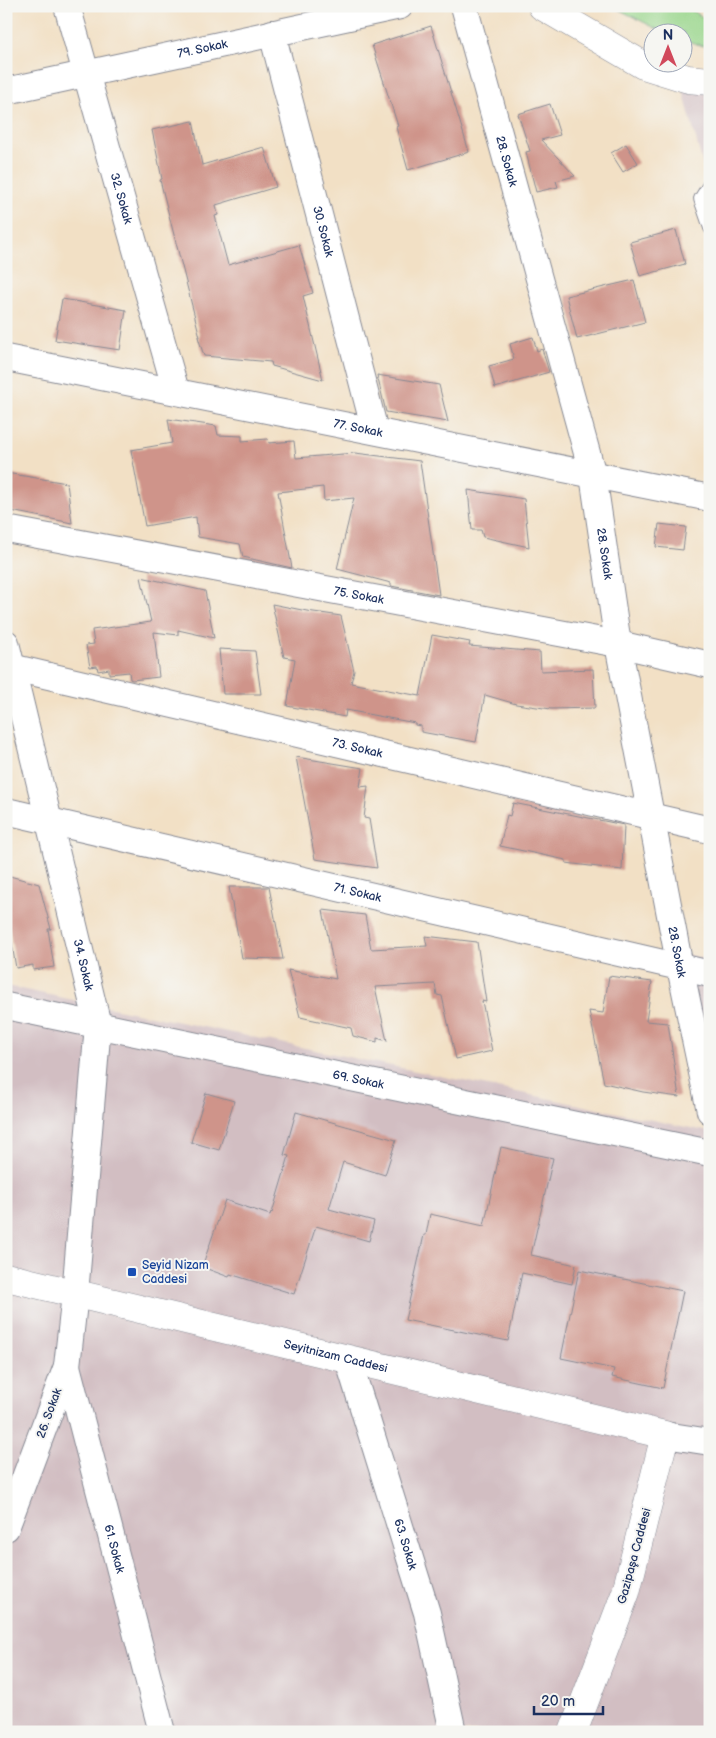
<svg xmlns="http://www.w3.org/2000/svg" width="716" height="1738" font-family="'Balsamiq Sans',sans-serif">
	<rect width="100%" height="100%" fill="#f6f6f2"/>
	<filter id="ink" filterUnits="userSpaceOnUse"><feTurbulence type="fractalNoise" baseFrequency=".02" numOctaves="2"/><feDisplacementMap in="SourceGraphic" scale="10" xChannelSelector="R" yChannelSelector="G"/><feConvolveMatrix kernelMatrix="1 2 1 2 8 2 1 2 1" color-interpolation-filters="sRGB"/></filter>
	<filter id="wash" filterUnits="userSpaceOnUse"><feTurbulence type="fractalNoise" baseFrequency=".0096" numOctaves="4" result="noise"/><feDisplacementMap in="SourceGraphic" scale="20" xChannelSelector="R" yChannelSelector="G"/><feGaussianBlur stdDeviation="1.12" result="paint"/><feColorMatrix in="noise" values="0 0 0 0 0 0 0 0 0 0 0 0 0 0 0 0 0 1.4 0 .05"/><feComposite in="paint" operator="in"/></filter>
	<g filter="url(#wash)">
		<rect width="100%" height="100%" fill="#f2e0c5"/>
		<g fill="#d2bec2">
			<polygon points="682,87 710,91 710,190 708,184"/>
			<polygon points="684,954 710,960 710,1069"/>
			<polygon points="6,986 710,1132 710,1732 6,1732"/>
		</g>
		<polygon fill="#99d68b" stroke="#5a8274" points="612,6 685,6 704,18 710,19 710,48 684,40 684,32 663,32"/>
		<g id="blocks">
			<g fill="#cf948a">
				<polygon points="431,26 469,152 408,170 396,127 398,126 372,45"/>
				<polygon points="550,104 560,135 541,140 575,176 556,181 558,187 536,192 526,152 530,151 518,114"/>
				<polygon points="193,121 202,165 264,147 276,187 216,205 218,215 215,216 228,265 299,245 313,293 303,296 323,380 272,366 271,362 204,356 198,337 200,337 160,180 162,179 152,130"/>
				<polygon points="626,144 638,163 623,172 611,153"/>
				<polygon points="676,230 685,264 640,276 630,242"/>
				<polygon points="634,280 645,322 577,339 566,296"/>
				<polygon points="62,299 126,310 120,350 55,340"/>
				<polygon points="533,337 537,351 542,349 549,372 495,388 489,366 514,359 510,344"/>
				<polygon points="377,375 439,385 448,422 386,412"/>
				<polygon points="168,419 216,426 218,435 242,436 242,441 268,439 269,443 294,441 296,458 355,453 420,461 439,595 391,586 391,583 337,569 354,498 324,501 323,487 278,492 292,568 243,557 240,544 198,537 196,517 145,526 131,450 172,443"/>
				<polygon points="6,473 67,483 72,523 6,510"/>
				<polygon points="468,490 524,499 529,547 483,537 481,530 472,530"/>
				<polygon points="659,524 686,527 683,550 656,547"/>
				<polygon points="141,577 205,591 214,638 178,630 178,635 154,632 159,677 132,680 130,679 129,672 109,674 109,669 98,671 97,666 90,667 86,645 94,644 92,630 151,622"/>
				<polygon points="272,604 307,611 341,616 354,671 351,683 420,696 432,635 470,642 469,646 540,652 541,671 593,669 595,708 551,709 516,704 485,695 476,742 421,732 421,726 415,725 415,723 346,710 345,717 287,706 295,659 284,657"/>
				<polygon points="219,649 255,651 261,694 223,694"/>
				<polygon points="296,757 363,768 360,787 368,786 364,818 369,819 377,868 315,859"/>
				<polygon points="513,803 624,825 622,870 566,863 566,860 500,846 507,815 510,816"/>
				<polygon points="6,875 39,884 51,929 48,929 54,967 33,970 33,965 16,968 8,921 6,921"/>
				<polygon points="229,887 269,887 283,959 242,958"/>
				<polygon points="323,910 365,915 371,949 427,946 425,936 477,942 486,1002 482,1001 492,1051 456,1059 442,996 437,995 435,984 375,987 387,1041 377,1038 377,1042 353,1036 351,1028 300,1017 288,970 336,979"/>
				<polygon points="609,976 652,982 646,1021 668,1023 679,1097 643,1092 604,1083 589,1011 603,1013"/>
				<polygon points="206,1093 234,1101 219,1150 191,1142"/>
				<polygon points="296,1112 396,1140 385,1175 343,1162 329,1209 374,1221 369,1241 316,1226 294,1294 230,1274 229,1277 202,1267 225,1200 270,1215 271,1212 272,1213 289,1156 284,1155"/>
				<polygon points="501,1147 553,1158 531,1255 576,1265 572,1284 522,1273 508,1341 405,1320 424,1235 426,1235 430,1214 484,1226"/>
				<polygon points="579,1270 683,1291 663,1388 612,1377 614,1369 561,1358"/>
			</g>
		</g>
	</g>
	<g filter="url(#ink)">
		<use href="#blocks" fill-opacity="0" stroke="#868892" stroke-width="1"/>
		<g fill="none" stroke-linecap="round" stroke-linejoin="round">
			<g stroke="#868892" stroke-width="14">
				<polyline id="service" points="710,183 700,199 710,228"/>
			</g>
			<g stroke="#868892" stroke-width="28">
				<g id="minor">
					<path id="s1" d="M 67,6 L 176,391"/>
					<path id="s2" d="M 464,6 L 593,475 L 618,644 L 680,967 L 710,1111"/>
					<path id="s3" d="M 272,33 L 375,431"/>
					<path id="s4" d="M 6,91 L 400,6"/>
					<path id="s5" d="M 6,358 L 710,498"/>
					<path id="s6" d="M 6,529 L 618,644 L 710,665"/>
					<path id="s7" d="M 6,643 L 98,1025 L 75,1294 L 67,1366 L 6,1528"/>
					<path id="s8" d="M 6,666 L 710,830"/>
					<path id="s9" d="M 6,811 L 710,974"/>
					<path id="s10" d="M 6,1006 L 710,1153"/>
					<path id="s11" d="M 348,1359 L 427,1613 L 453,1732"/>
					<path id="s12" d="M 67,1366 L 162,1732"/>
					<polyline points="665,1435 710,1442"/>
				</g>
			</g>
			<g stroke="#868892" stroke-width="29">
				<g id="tertiary">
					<path id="s13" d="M 6,1277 L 665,1435 L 626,1592 L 573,1732"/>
				</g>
			</g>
			<g stroke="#868892" stroke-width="29">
				<polyline id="secondary" points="542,6 643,65 688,79 710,81"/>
			</g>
			<use href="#service" stroke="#fff" stroke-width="12"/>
			<use href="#minor" stroke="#fff" stroke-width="26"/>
			<use href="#tertiary" stroke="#fff" stroke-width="28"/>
			<use href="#secondary" stroke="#fff" stroke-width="28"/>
		</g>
	</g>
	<rect fill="#1a4fb4" stroke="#f6f6f2" stroke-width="2" x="127" y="1267" width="10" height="10" rx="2.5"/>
	<g text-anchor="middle" stroke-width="4" stroke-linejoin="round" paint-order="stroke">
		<g font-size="12" fill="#1b2f5e" stroke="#f6f6f2">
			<text dy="4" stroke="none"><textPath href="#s4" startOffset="201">79. Sokak</textPath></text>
			<text dy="4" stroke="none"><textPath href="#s2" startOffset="161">28. Sokak</textPath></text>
			<text dy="4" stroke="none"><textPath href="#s1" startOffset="200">32. Sokak</textPath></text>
			<text dy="4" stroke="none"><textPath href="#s3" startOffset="205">30. Sokak</textPath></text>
			<text dy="4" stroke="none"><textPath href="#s5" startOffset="359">77. Sokak</textPath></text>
			<text dy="4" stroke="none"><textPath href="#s2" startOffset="566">28. Sokak</textPath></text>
			<text dy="4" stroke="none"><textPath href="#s6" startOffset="359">75. Sokak</textPath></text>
			<text dy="4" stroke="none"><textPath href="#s8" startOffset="361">73. Sokak</textPath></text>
			<text dy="4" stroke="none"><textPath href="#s9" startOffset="361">71. Sokak</textPath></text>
			<text dy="4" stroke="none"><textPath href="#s2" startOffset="971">28. Sokak</textPath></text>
			<text dy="4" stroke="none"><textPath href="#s7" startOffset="331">34. Sokak</textPath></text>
			<text dy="4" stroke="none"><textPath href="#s10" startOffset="360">69. Sokak</textPath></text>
			<text dy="4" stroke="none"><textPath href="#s13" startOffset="339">Seyitnizam Caddesi</textPath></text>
			<text transform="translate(49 1413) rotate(-70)" y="4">26. Sokak</text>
			<text dy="4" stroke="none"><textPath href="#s11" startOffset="194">63. Sokak</textPath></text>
			<text dy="4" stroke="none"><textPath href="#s12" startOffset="189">61. Sokak</textPath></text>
			<text transform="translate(634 1556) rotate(-75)" y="4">Gazipaşa Caddesi</text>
		</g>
		<g font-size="12" fill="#164399" stroke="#f6f6f2" text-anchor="start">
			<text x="142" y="1269">Seyid Nizam<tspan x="142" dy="14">Caddesi</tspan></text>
		</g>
	</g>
	<rect width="716" height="1738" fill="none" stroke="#f6f6f2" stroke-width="25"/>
	<g transform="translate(668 48)"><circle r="24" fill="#f6f6f2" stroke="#9ea6b7"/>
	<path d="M0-4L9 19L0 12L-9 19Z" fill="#d1495b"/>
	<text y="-8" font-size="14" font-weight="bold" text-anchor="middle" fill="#1b2f5e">N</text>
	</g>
	<path d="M534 1706v8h69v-8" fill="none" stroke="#1b2f5e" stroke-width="2.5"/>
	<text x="541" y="1706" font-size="15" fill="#1b2f5e" stroke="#f6f6f2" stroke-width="4" paint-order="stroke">20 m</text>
</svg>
